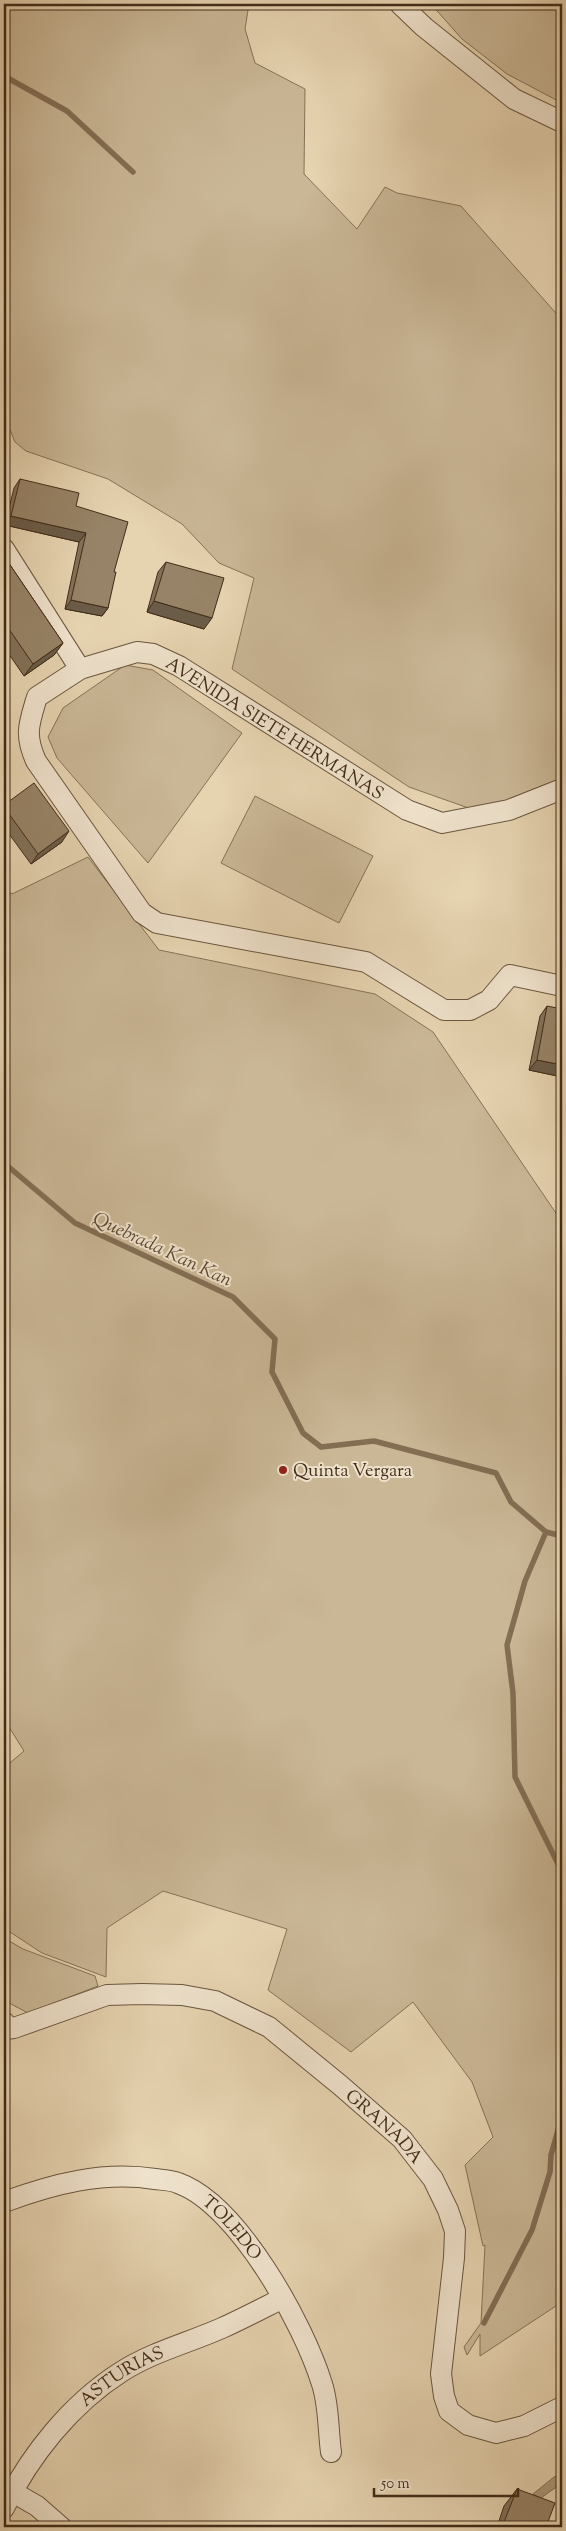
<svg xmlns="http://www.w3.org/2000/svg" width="566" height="2531" font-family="'Sorts Mill Goudy',serif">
	<rect width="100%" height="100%" fill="#e6d3b0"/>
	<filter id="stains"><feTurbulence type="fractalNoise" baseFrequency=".004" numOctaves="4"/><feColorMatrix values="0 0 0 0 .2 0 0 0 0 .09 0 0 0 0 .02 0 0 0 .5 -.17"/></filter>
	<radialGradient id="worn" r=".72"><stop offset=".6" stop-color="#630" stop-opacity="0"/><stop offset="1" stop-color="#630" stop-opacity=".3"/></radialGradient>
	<g fill="#cab796" stroke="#867257">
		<polygon points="4,4 249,4 245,29 255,63 305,89 304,174 357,229 385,187 397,193 461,206 562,320 562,782 477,811 409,787 232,669 254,578 219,563 182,524 108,479 26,451 15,442 4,415"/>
		<polygon points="431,4 562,4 562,103 507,74 462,39"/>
		<polygon points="125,665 153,670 242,733 148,863 57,758 48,737 63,708"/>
		<polygon points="255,796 373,856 339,923 221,863"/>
		<polygon points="88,857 159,950 375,994 433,1032 562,1222 562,2302 480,2356 480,2334 467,2355 464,2347 481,2323 485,2245 483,2246 465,2165 493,2137 472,2082 413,2002 351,2052 268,1990 287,1929 163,1891 107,1928 106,1977 42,1953 4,1928 4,1768 24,1751 4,1719 4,887 12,894"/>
		<polygon points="4,1938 23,1949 95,1976 98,1986 28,2013 9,2003 4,1989"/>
	</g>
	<polygon fill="#ae9a7c" stroke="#836e54" points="561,2475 562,2483 541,2498 533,2494 554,2477"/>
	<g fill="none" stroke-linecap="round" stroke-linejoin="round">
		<g stroke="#836e54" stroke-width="5.5">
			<polyline points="4,76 67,111 133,172"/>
			<polyline points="4,1163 75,1223 233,1297 275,1339 272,1372 303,1433 321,1447 374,1441 496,1473 511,1502 546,1532 562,1536"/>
			<polyline points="546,1532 525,1581 507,1645 513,1693 515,1777 562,1872"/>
			<polyline points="562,2039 562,2060"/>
			<polyline points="484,2323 532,2230 550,2172 551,2155 562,2116"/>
		</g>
		<g stroke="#6b563e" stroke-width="22">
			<g id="minor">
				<polyline points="400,4 424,27 514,99 562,122"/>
				<polyline points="4,549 80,669"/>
				<path d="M 562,789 L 509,810 L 442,823 L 407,810 L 179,666 L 153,654 L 137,652 L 80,669 L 37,697 C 29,724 24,734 36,761 L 142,913 L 157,923 L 366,962 L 444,1010 L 470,1010 L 489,1000 L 510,975 L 562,986"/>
				<path id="s1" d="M 4,2022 L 6,2029 L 14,2028 L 107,1995 L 142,1994 L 182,1995 L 215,2001 L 269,2027 L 340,2085 L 402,2139 L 433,2179 L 448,2210 L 455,2231 L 454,2258 L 441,2374 L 444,2396 L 449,2411 L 468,2425 L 496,2433 L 524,2426 L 562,2407"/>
				<path id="s2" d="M 4,2202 C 53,2184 102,2171 155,2179 C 162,2180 171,2180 178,2183 C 238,2204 304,2325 322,2384 C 329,2405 328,2430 331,2452"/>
				<polyline points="4,2487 37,2506 61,2527"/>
				<path id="s3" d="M 4,2508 C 30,2455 71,2404 121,2372 C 152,2352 188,2343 222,2328 C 242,2319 263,2308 283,2298"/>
			</g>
		</g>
		<use href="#minor" stroke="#efe2cc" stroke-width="20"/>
	</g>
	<g fill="#827159" stroke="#422c18">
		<polygon points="20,479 76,506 114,572 108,608 102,616 65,609 79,542 5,525 14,488"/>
		<polygon points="4,556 63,643 54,655 24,676 4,647"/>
		<polygon points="166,562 204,629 147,612 158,572"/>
		<polygon points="4,805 62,842 31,864 4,827"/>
		<polygon points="547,1006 562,1077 529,1070 540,1016"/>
		<polygon points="517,2489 546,2527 497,2527 504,2506"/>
	</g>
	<g fill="#6a5c48" stroke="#422c18">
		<polygon points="11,516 86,533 79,542 5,525"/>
		<polygon points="71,600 108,608 102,616 65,609"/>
		<polygon points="154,601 212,618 204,629 147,612"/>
		<polygon points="63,643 54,655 24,676 33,664"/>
		<polygon points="69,831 62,842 31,864 38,854"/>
		<polygon points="537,1060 562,1065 562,1077 529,1070"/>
	</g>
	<g fill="#978367" stroke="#422c18">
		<polygon points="20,479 79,493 76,506 128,522 114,572 116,572 108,608 71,600 86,533 11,516"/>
		<polygon points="4,556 63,643 33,664 4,622"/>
		<polygon points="166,562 224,578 212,618 154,601"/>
		<polygon points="34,783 69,831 38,854 4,807 4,805"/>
		<polygon points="547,1006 562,1009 562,1065 537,1060"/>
		<polygon points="517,2489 555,2503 546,2527 502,2527"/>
	</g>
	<circle fill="#8f2418" stroke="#efe2cc" stroke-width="2" cx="283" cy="1470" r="5"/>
	<g text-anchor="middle" stroke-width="4" stroke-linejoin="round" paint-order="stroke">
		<g font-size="18" fill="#422c18" stroke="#efe2cc">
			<text transform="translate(275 728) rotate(32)" y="6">AVENIDA SIETE HERMANAS</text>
			<text dy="6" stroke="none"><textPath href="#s1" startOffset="435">GRANADA</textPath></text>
			<text dy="6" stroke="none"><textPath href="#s2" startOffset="249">TOLEDO</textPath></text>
			<text dy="6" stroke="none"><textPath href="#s3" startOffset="180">ASTURIAS</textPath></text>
		</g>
		<g font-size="18" fill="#422c18" stroke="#efe2cc" text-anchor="start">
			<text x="293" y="1476">Quinta Vergara</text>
		</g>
		<g font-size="19" font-style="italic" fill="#5d4831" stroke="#efe2cc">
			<text transform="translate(163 1248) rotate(25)" y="7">Quebrada Kan Kan</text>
		</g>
	</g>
	<rect width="566" height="2531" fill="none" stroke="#e6d3b0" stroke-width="20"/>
	<rect x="5" y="5" width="556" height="2521" fill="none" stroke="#422c18" stroke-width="2.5"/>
	<rect x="10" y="10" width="546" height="2511" fill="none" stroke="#422c18"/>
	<path d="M374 2488v8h144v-8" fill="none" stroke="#422c18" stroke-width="2.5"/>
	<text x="381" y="2488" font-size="15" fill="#422c18" stroke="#efe2cc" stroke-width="4" paint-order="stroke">50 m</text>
	<rect width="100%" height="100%" filter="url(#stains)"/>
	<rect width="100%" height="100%" fill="url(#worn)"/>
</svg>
